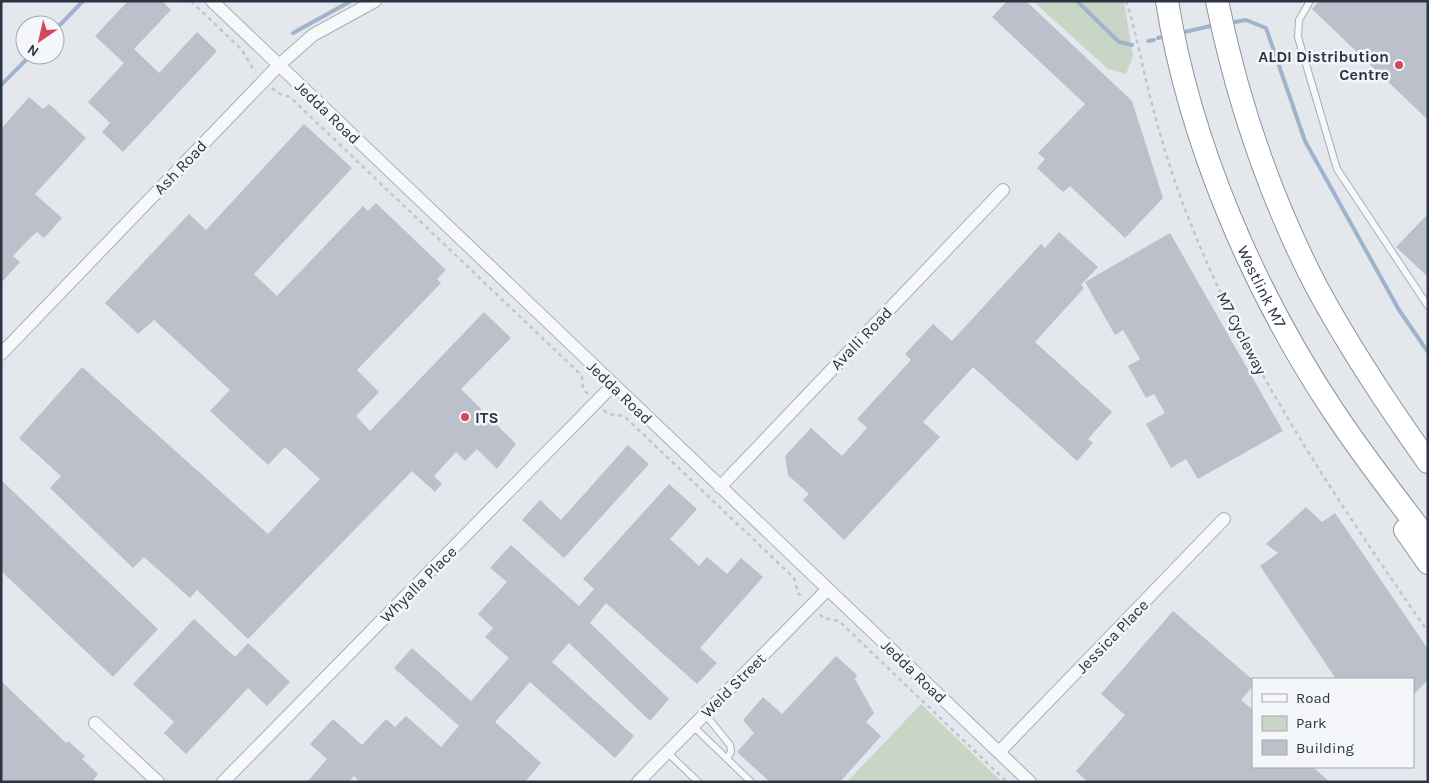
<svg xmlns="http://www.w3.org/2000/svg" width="1429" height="783" font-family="Karla,sans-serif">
	<rect width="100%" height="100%" fill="#e4e7ec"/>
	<g fill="#c9d6c5">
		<polygon points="1033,1 1124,1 1133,56 1126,74 1108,69"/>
		<polygon points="921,704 1002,782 847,782"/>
	</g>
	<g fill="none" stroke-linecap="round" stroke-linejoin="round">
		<g stroke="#9fb4cc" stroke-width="4">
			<polyline points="1077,1 1119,42 1132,45"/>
			<polyline points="1229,23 1246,20 1266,28 1305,141 1399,310 1428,352"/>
			<polyline points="55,30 83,1"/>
			<polyline points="293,33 351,1"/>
			<polyline points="1180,33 1215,25"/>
			<polyline points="1158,38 1166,36"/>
			<polyline points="1148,41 1154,40"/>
			<polyline points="1,85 31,55"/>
		</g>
	</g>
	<g fill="#bbc0ca">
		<polygon points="128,1 162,1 171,10 134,49 159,73 197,32 217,51 123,152 102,132 110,123 88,102 124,63 95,36"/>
		<polygon points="1007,1 1026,1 1132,101 1163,198 1125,238 1070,186 1063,192 1037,168 1045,159 1038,153 1085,104 992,17"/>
		<polygon points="1319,1 1428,1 1428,120 1312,9"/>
		<polygon points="29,97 43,109 49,104 86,138 35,194 62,218 44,238 37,232 30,238 13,256 20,262 1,283 1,129"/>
		<polygon points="304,124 352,168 254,274 277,296 363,206 368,211 376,203 446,270 437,279 441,283 357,370 379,392 356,416 370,431 484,312 511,338 461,389 516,444 497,469 477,449 465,461 456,452 434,476 442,484 435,492 412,471 248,639 197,590 190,598 144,557 133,568 50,488 61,476 19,438 82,367 268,534 320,479 285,447 268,465 210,411 230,390 154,320 138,334 105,303 189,214 206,230"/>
		<polygon points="1428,214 1428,277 1396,247"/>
		<polygon points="1059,232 1098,267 1081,285 1084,288 1035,342 1112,412 1088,439 1093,443 1077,461 973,367 923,422 940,437 844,540 803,500 809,494 788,475 785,456 811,428 842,456 867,428 857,419 911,360 905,354 933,324 952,341 1041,244 1045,248"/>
		<polygon points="1170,233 1283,431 1198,479 1186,459 1171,468 1146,424 1165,413 1154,394 1146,398 1128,366 1140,359 1123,330 1115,335 1085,282"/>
		<polygon points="628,445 649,464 564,558 522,520 540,500 561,520"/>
		<polygon points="1,480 158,629 113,677 1,571"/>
		<polygon points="669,484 697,509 670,539 699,566 707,557 727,574 741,558 763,577 700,648 717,663 697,684 606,603 590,623 669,699 650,721 569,643 552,662 634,736 615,758 530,682 495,722 541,763 525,782 360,782 354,776 349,782 307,782 327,759 310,744 333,719 362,745 386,719 395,727 406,716 441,747 459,726 394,668 412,648 471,701 509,658 485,637 493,628 478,614 507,582 490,568 511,545 579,606 594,589 583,579"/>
		<polygon points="1306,507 1322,522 1335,513 1428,649 1428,680 1413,695 1413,679 1336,679 1260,566 1278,553 1266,544"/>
		<polygon points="1173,611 1253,680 1253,686 1241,700 1253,710 1253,767 1313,767 1330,782 1088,782 1076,771 1125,715 1101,694"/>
		<polygon points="194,619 235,657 248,643 290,682 267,706 248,688 186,754 164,733 174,722 133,684"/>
		<polygon points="836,656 857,675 855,679 874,713 866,722 881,736 840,782 770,782 737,752 754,733 743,720 763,697 782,714"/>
		<polygon points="1,681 66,743 68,741 85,756 82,759 98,774 92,782 1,782"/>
	</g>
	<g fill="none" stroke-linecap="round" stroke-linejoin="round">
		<g stroke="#a9aeb7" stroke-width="8">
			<g id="lane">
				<polyline points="1310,1 1299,20 1298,37 1337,169 1428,306"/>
				<polyline points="705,714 730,745 731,752 727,758"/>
				<polyline points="693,726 751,782"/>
				<polyline points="667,752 698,782"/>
			</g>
		</g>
		<g stroke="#a9aeb7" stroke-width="14">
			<g id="street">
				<polyline points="212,1 1030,782"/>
				<polyline points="1,354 279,65 313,35 375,1"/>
				<polyline points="720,487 1003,190"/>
				<polyline points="95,723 158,782"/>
				<polyline points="999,752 1224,519"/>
				<polyline points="223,782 613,385"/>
				<polyline points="638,782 828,589"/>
			</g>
		</g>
		<g stroke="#8b94a3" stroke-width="24">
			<g id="highway">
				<path id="s1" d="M 1167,1 C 1190,144 1254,292 1334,412 C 1363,456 1396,498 1428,540"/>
				<path d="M 1217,1 C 1237,99 1270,197 1316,286 C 1349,347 1388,406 1428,462"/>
				<polyline points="1405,530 1428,563"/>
			</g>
		</g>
		<g stroke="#c2c5cb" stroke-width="2.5" stroke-dasharray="4 4" stroke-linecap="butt">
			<polyline points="191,1 242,50 255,72"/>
			<path d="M 1126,1 C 1137,34 1142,67 1151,100 C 1162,143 1175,186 1192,227 C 1250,373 1339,503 1428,632"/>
			<polyline points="272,88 280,94 290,97 578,372 582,377 583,389 588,394"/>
			<polyline points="604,410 608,414 624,416 794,578 798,593 803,598"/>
			<polyline points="820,614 823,618 839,621 1007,782"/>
		</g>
		<use href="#lane" stroke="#f7f8fa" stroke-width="6"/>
		<use href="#street" stroke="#f7f8fa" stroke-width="12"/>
		<use href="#highway" stroke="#fff" stroke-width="22"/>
	</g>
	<g fill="#d1495b" stroke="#f4f6f9" stroke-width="2">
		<circle cx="1399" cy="65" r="5"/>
		<circle cx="465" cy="417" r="5"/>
	</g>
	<g text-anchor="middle" stroke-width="5" stroke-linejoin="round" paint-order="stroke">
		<g font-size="16" font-weight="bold" fill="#2b3445" stroke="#f4f6f9" text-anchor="end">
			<text x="1389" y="62">ALDI Distribution<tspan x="1389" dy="18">Centre</tspan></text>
			<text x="475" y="423" text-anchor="start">ITS</text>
		</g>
		<g font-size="16" fill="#2b3445" stroke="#f4f6f9">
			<text transform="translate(328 112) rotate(44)" y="6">Jedda Road</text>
			<text transform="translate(180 167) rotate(-46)" y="6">Ash Road</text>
			<text dy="6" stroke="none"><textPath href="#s1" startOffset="302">Westlink M7</textPath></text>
			<text transform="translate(1242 333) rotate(63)" y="6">M7 Cycleway</text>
			<text transform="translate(861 338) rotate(-46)" y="6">Avalli Road</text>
			<text transform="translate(620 392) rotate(44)" y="6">Jedda Road</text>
			<text transform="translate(418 584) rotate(-45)" y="6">Whyalla Place</text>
			<text transform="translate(1112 636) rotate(-46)" y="6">Jessica Place</text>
			<text transform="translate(914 671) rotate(44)" y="6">Jedda Road</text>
			<text transform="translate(733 685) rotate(-45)" y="6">Weld Street</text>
		</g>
	</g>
	<rect width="1429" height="783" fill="none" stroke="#2b3445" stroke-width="5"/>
	<rect x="1252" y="678" width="162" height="90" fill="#f4f6f9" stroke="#a4a8b1"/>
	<rect x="1262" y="694" width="25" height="8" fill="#f7f8fa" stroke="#a4a8b1"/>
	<text x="1296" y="703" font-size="15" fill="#2b3445">Road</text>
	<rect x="1262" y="716" width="25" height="15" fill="#c9d6c5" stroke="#a4a8b1"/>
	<text x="1296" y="728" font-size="15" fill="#2b3445">Park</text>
	<rect x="1262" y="740" width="25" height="15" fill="#bbc0ca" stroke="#a4a8b1"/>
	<text x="1296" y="753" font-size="15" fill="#2b3445">Building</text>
	<g transform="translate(40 40) rotate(214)"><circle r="24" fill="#f4f6f9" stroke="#a4a8b1"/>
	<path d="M0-4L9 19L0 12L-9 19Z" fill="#d1495b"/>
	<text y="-8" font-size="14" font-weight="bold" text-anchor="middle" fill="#2b3445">N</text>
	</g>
</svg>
